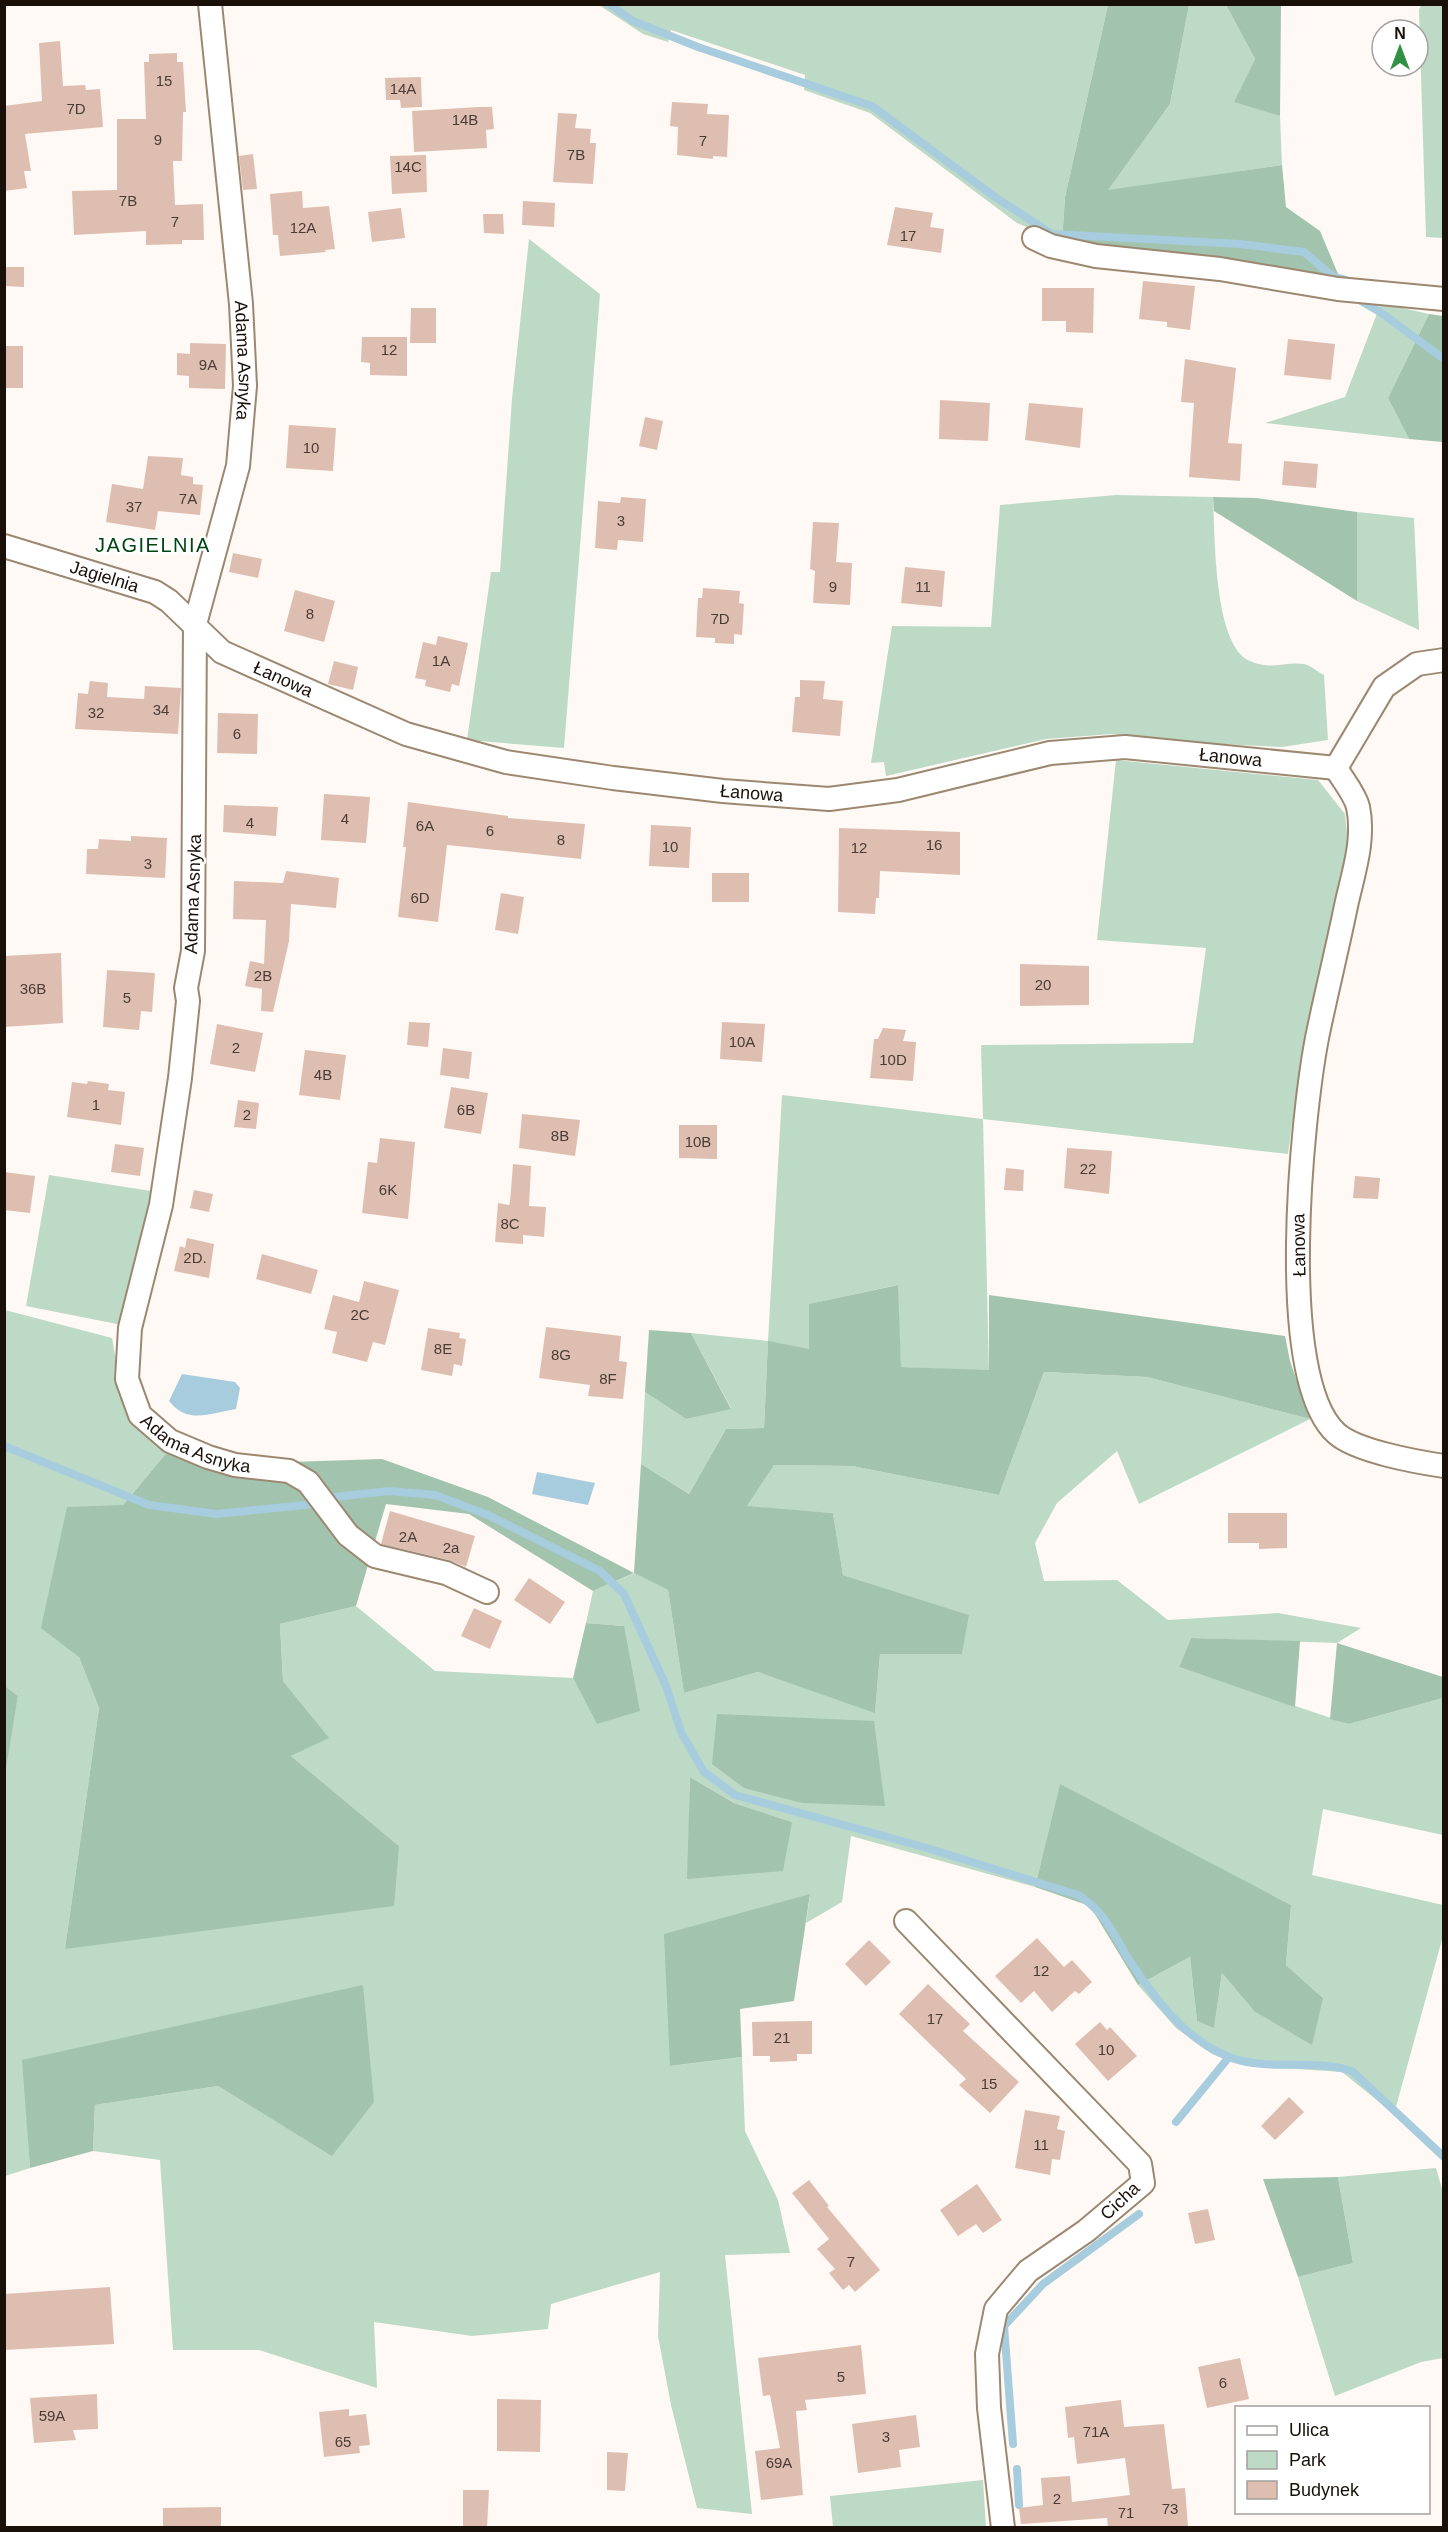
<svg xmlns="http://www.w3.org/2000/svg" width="1448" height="2532" font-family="Arial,sans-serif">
	<rect width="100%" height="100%" fill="#fef9f4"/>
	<g fill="#bddac6" fill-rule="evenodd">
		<polygon points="599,5 1108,5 1065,197 1062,242 1017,223 870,113 804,90 805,75 671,30 668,42 643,34"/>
		<polygon points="1189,5 1226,5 1255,59 1235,101 1280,116 1282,165 1107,191 1170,104"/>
		<polygon points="1421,5 1443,5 1443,238 1426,237 1419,10"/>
		<polygon points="529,239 600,294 564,748 467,740 491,572 500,572 512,399"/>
		<polygon points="1381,303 1429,314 1388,398 1409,439 1265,423 1345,397"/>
		<path d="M 1116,495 L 1213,497 C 1215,532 1213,646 1250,661 C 1273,671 1284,661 1304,664 C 1310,665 1318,672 1324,675 L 1328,740 L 1282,747 L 1176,742 L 1112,734 L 1046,739 L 886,776 L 884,762 L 871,763 L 892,626 L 991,627 L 1000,505 Z"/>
		<polygon points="1357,512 1414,518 1419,630 1357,601"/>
		<polygon points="1116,760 1318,780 1345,814 1349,851 1299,1073 1288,1154 983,1119 989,1371 901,1367 897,1285 810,1304 809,1350 768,1342 764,1428 726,1429 689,1494 641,1464 645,1392 686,1419 731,1408 691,1333 768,1341 782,1095 983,1119 981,1045 1193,1043 1206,948 1097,940"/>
		<polygon points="49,1175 151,1191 122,1325 26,1306"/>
		<path d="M 5,1310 L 112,1338 L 119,1378 L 168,1451 L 123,1505 L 79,1657 L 99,1708 L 65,1949 L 399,1846 L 291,1756 L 328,1738 L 283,1681 L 280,1624 L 356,1606 L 435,1671 L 573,1678 L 597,1723 L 624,1626 L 586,1623 L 593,1591 L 635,1573 L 668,1590 L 684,1693 L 758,1672 L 875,1712 L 880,1654 L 962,1654 L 968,1615 L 843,1575 L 833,1513 L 746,1507 L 774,1465 L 852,1466 L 999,1495 L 1044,1372 L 1147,1377 L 1310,1419 L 1139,1504 L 1117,1451 L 1057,1503 L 1035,1543 L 1044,1581 L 1117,1580 L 1168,1620 L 1278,1613 L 1361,1628 L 1337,1643 L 1191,1638 L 1179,1667 L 1349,1724 L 1443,1698 L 1443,1835 L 1323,1809 L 1312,1875 L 1443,1905 L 1443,1936 L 1394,2114 L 1342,2072 L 1249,2066 L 1212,2054 L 1176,2028 L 1138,1985 L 1190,1957 L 1197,2021 L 1214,2027 L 1222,1973 L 1254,2011 L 1323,1998 L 1286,1965 L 1291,1905 L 1060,1785 L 1035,1887 L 851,1836 L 842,1902 L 806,1923 L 810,1895 L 671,2066 L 742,2057 L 745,2131 L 778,2200 L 790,2253 L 725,2255 L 752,2514 L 697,2508 L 671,2405 L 658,2336 L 660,2272 L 551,2304 L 548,2329 L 472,2336 L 374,2322 L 377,2388 L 259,2350 L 173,2350 L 160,2160 L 93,2151 L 95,2105 L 218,2086 L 332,2155 L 374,2101 L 23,2060 L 30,2168 L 5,2176 L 4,1774 L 18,1696 L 5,1686 ZM 690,1777 L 734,1803 L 792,1822 L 688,1879 Z"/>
		<polygon points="1436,2168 1444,2196 1443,2358 1421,2362 1335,2396 1298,2277 1353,2263 1338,2177"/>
		<polygon points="983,2480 986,2527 833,2527 830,2496"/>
	</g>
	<g fill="#a2c3ad">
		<polygon points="1108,5 1189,5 1170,104 1108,190 1282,165 1286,207 1320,231 1341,281 1062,242 1065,197"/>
		<polygon points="1226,5 1281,5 1280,116 1234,102 1255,59"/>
		<polygon points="1429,314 1443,316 1443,442 1409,439 1388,398"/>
		<polygon points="1213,497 1256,498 1357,512 1357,601 1214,511"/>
		<polygon points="898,1285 901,1367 989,1370 989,1295 1285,1336 1290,1361 1310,1419 1147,1377 1044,1372 999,1495 852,1466 774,1465 747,1506 833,1513 843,1575 969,1615 962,1654 880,1654 875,1713 758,1672 684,1693 668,1590 634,1573 593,1591 469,1514 386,1504 356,1606 280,1624 283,1681 329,1738 291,1756 399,1846 394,1906 65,1949 99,1708 79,1657 41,1628 67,1507 123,1505 168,1451 258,1463 382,1459 488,1497 634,1573 641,1464 689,1494 726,1429 764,1428 768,1341 809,1349 809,1304"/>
		<polygon points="649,1330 691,1333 731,1409 686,1419 645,1392"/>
		<polygon points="586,1623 624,1626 640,1711 597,1724 573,1678"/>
		<polygon points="1191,1638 1300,1641 1295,1707 1179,1667"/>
		<polygon points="1337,1643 1443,1677 1443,1698 1349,1724 1330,1719"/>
		<polygon points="5,1686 18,1696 5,1774"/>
		<polygon points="717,1714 874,1721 885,1806 802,1803 744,1788 712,1764"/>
		<polygon points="690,1777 734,1803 792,1822 783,1871 687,1879"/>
		<polygon points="1060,1784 1291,1905 1286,1965 1323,1998 1312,2045 1254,2011 1222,1973 1214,2028 1197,2021 1190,1957 1138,1985 1090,1906 1035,1887"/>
		<polygon points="810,1894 794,2001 740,2009 742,2057 670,2066 664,1934"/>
		<polygon points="363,1985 374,2102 332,2156 218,2086 95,2105 93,2151 30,2168 22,2060"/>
		<polygon points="1338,2177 1353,2263 1298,2277 1263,2179"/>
	</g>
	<g fill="#a7ccde">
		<path d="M 182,1374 L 235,1382 L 240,1388 L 236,1409 C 210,1413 188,1425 169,1401 Z"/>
		<polygon points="537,1472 595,1483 588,1505 532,1494"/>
	</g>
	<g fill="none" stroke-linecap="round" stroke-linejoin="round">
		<g stroke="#a7ccde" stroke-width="8">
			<polyline points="609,4 633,21 698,47 872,106 995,197 1052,234 1240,244 1304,252 1332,276 1346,280"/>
			<polyline points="1356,298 1380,312 1444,359"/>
			<polyline points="4,1446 149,1505 217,1514 314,1504"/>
			<path d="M 335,1497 L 389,1491 L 435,1495 L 488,1515 L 600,1571 L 624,1594 L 666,1686 L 681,1732 L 704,1772 L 735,1795 L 927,1848 L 1078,1895 C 1103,1910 1112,1931 1126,1955 C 1152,1995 1183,2039 1229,2057 C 1268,2072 1312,2058 1352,2071 L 1444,2157"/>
			<polyline points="1176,2122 1229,2057"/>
			<polyline points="1013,2444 1004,2326 1043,2284 1139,2214"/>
			<polyline points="1017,2469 1019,2505"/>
		</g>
	</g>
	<g fill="#dfbeb2">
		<polygon points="60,41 63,86 85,85 86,90 100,89 103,127 25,134 31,171 24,171 27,188 4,191 4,106 42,101 39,43"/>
		<polygon points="177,53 177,62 183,62 186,112 183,112 182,161 173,161 175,205 203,204 204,240 182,240 182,244 146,245 146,231 74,235 72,191 117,190 117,119 146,119 144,62 149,62 149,54"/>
		<polygon points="421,77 422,107 401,108 400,100 386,100 385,78"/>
		<polygon points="672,102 708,104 707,114 729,115 727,157 713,156 713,159 677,155 678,127 670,126"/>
		<polygon points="479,107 492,107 494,129 486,130 487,148 414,152 412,111"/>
		<polygon points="558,113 577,114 575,128 591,129 590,143 596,143 593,184 553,182"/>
		<polygon points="253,154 257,189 243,190 239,156"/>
		<polygon points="426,155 427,192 392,194 390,156"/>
		<polygon points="302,191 303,208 329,206 335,249 325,250 326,252 280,256 278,235 273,235 270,194"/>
		<polygon points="523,201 555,203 554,227 522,225"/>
		<polygon points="895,207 933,213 930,227 944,229 941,253 887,245"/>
		<polygon points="401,208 405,238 372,242 368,212"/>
		<polygon points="483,214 503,214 504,234 484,233"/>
		<polygon points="4,267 24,267 24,287 4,286"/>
		<polygon points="1143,281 1195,286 1190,330 1167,327 1167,322 1139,319"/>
		<polygon points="1042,288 1094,288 1093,333 1066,332 1066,321 1042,321"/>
		<polygon points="411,308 436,308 436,343 410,343"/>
		<polygon points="362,337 407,337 407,376 370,375 370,363 361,362"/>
		<polygon points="1288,339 1335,344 1331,380 1284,375"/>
		<polygon points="190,343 226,344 225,389 189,388 189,376 177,375 177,353 190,354"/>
		<rect x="4" y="346" width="19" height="42"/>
		<polygon points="1185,359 1236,368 1228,443 1242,444 1240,481 1189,477 1194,403 1181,402"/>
		<polygon points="940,400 990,403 988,441 939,439"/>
		<polygon points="1029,403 1083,408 1080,448 1025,440"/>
		<polygon points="645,417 663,421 657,450 639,446"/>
		<polygon points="289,425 336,428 333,471 286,468"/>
		<polygon points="148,456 183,458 181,475 193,477 193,484 203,485 200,515 158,511 155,530 106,522 112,484 143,489"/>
		<polygon points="1284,461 1318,464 1316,488 1282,485"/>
		<polygon points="621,497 646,499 643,542 618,540 617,550 595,548 598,501 620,503"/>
		<polygon points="813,522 839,523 836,562 852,563 850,605 813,603 815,571 810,569"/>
		<polygon points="233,553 262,559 258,578 229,572"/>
		<polygon points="905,567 945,571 942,607 901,603"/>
		<polygon points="703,588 740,591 739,603 744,604 742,635 734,634 734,644 715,643 715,638 696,637 698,598 702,598"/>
		<polygon points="295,590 335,601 324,642 284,631"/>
		<polygon points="438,636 468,643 459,686 452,684 450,692 425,686 426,680 415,678 423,642 436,645"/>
		<polygon points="334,661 358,667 353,690 328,684"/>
		<polygon points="800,680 825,681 823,699 843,701 840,736 792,732 795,697 800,697"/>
		<polygon points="90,681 108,683 107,697 144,699 145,686 181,688 178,734 75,729 78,693 88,694"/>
		<polygon points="218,713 258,714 257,754 217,753"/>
		<polygon points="324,794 370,797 366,843 321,840"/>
		<polygon points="408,802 508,816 508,818 585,824 581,859 447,845 438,922 398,917 406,847 403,847"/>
		<polygon points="224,805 278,807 276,836 223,832"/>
		<polygon points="651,825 691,827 689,868 649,866"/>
		<polygon points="839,828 960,832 960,875 880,871 879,898 876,898 875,914 838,912"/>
		<polygon points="131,836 167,838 165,878 86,874 87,849 98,849 99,839 131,841"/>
		<polygon points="286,871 339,878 336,908 291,904 289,941 273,1012 261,1011 262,989 245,986 250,961 264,964 266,920 233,919 234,881 283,883"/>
		<rect x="712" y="873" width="37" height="29"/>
		<polygon points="501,893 524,897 518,934 495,930"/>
		<polygon points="61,953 63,1023 4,1027 4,956"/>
		<polygon points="1020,964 1089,966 1089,1005 1020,1006"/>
		<polygon points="107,970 155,973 152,1012 141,1011 139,1030 103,1027"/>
		<polygon points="409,1022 430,1023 428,1047 407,1045"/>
		<polygon points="722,1022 765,1024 762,1062 720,1059"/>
		<polygon points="217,1024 263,1033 255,1072 210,1064"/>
		<polygon points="883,1028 906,1030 903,1041 916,1042 913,1081 870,1078 874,1039 878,1039"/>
		<polygon points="443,1048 472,1052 469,1079 440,1075"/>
		<polygon points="305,1050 346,1055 340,1100 299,1095"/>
		<polygon points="88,1081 109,1084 108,1090 125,1092 121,1125 67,1117 72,1082 87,1084"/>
		<polygon points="451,1087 488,1093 481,1134 444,1128"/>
		<polygon points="238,1100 259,1103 256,1129 234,1127"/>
		<polygon points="522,1114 580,1120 575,1156 519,1148"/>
		<polygon points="679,1125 717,1125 717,1159 679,1158"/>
		<polygon points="380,1138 415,1142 408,1219 362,1213 368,1162 377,1163"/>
		<polygon points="115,1144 144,1148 140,1176 111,1172"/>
		<polygon points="1067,1148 1112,1151 1109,1194 1064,1188"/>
		<polygon points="513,1164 531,1166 529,1206 546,1207 544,1237 523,1235 523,1244 495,1242 498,1203 509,1205 510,1202"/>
		<polygon points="1006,1168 1024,1170 1023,1191 1004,1190"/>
		<polygon points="4,1172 35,1176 30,1213 4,1210"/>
		<polygon points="1355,1176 1380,1178 1378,1199 1353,1198"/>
		<polygon points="194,1190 213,1194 209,1212 190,1208"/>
		<polygon points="187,1238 214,1244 209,1278 174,1271 180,1246 185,1248"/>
		<polygon points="262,1254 318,1270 311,1294 256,1279"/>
		<polygon points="364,1281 399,1290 385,1345 373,1342 367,1362 332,1353 337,1332 324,1329 333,1295 359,1302"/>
		<polygon points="546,1327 621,1336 619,1361 627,1362 623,1399 588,1396 590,1385 539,1378"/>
		<polygon points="428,1328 460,1333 459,1338 466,1339 462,1366 454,1364 452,1376 421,1370"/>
		<polygon points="390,1511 475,1536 466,1567 449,1560 381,1544"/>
		<polygon points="1228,1513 1287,1513 1287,1548 1259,1549 1259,1543 1228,1543"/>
		<polygon points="529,1578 565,1602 550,1624 514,1600"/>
		<polygon points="474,1608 502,1621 490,1649 461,1636"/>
		<polygon points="1037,1938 1064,1967 1072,1960 1092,1982 1079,1994 1075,1991 1052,2012 1034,1991 1021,2003 995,1976"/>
		<polygon points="869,1940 891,1962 866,1986 845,1964"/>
		<polygon points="928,1984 970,2024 963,2031 1019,2082 990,2113 959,2085 966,2079 899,2014"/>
		<polygon points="812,2021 812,2054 797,2054 797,2061 770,2062 770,2056 753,2056 752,2022"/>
		<polygon points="1100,2022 1107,2030 1110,2027 1137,2056 1108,2081 1075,2044"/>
		<polygon points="1289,2097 1304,2112 1275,2140 1261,2126"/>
		<polygon points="1025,2110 1060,2116 1057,2129 1065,2131 1060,2160 1052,2159 1050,2175 1015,2168"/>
		<polygon points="809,2180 829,2206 827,2207 880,2270 855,2292 849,2285 843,2290 829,2273 835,2269 817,2249 829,2239 792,2193"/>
		<polygon points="977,2184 1002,2220 983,2233 976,2224 958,2236 940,2210"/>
		<polygon points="1208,2209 1215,2240 1195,2244 1188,2213"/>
		<polygon points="110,2287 114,2344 4,2350 4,2294"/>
		<polygon points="861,2345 866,2394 805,2400 807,2410 796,2411 803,2495 761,2500 755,2451 780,2448 770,2395 763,2396 758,2358"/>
		<polygon points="1240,2358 1249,2399 1207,2408 1198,2367"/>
		<polygon points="97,2394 98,2429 73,2430 76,2440 34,2443 30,2398"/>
		<polygon points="497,2399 541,2400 540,2452 497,2451"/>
		<polygon points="1121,2400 1124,2427 1164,2424 1172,2489 1185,2488 1188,2527 1108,2528 1107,2518 1021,2524 1019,2508 1043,2505 1041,2478 1070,2476 1072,2502 1130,2495 1125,2458 1077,2464 1074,2437 1068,2438 1065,2407"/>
		<polygon points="349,2409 349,2416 366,2414 370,2445 359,2446 360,2453 324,2457 319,2412"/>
		<polygon points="916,2415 920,2447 899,2450 901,2467 858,2473 852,2424"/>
		<polygon points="607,2452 628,2453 625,2491 607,2490"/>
		<polygon points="463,2490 489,2490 487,2528 463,2528"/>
		<polygon points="221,2507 221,2528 163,2528 163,2508"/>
	</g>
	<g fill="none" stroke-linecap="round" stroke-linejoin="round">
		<g stroke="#9c8871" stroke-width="26">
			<g id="street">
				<path id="s1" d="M 210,4 L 241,304 L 245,386 L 238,466 L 195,624 L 193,951 L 186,988 L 188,1001 L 180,1078 L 161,1205 L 130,1328 L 127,1379 L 140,1415 L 170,1441 L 208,1457 L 235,1465 L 289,1471 L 308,1482 L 348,1535 L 375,1556 L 446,1573 L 487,1592"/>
				<polyline points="1034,238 1051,246 1096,256 1220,269 1338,289 1444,299"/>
				<path id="s2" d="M 4,546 L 155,592 L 169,601 L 222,652 L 406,734 L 506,762 L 613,778 L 723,791 L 829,799 L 898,790 L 1050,753 L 1125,747 L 1336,768"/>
				<path d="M 1336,768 C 1342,779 1355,794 1358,807 C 1365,840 1353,874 1346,906 C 1337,950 1326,994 1317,1038 C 1302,1117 1275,1377 1336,1433 C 1355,1451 1417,1462 1444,1466"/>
				<polyline points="1336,768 1384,687 1417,664 1444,660"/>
				<polyline points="906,1921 1140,2164 1143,2183 1086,2231 1028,2271 996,2309 987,2354 989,2408 1003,2528"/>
			</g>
		</g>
		<use href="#street" stroke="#fff" stroke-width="22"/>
	</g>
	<g text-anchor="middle" stroke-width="5" stroke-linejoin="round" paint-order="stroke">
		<g font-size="15" fill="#4a3c33">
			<text x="164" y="86">15</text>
			<text x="403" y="94">14A</text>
			<text x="76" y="114">7D</text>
			<text x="465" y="125">14B</text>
			<text x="158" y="145">9</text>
			<text x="703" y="146">7</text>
			<text x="576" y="160">7B</text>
			<text x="408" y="172">14C</text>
			<text x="128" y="206">7B</text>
			<text x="175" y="227">7</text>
			<text x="303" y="233">12A</text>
			<text x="908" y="241">17</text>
			<text x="389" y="355">12</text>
			<text x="208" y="370">9A</text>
			<text x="311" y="453">10</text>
			<text x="188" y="504">7A</text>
			<text x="134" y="512">37</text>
			<text x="621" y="526">3</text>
			<text x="833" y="592">9</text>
			<text x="923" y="592">11</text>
			<text x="310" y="619">8</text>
			<text x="720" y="624">7D</text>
			<text x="441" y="666">1A</text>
			<text x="161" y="715">34</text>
			<text x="96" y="718">32</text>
			<text x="237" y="739">6</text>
			<text x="345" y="824">4</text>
			<text x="250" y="828">4</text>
			<text x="425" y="831">6A</text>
			<text x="490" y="836">6</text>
			<text x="561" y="845">8</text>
			<text x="934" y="850">16</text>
			<text x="670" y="852">10</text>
			<text x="859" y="853">12</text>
			<text x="148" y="869">3</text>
			<text x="420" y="903">6D</text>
			<text x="263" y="981">2B</text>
			<text x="1043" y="990">20</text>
			<text x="33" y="994">36B</text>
			<text x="127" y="1003">5</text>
			<text x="742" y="1047">10A</text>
			<text x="236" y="1053">2</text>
			<text x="893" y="1065">10D</text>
			<text x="323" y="1080">4B</text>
			<text x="96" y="1110">1</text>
			<text x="466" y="1115">6B</text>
			<text x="247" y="1120">2</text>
			<text x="560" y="1141">8B</text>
			<text x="698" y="1147">10B</text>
			<text x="1088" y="1174">22</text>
			<text x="388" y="1195">6K</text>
			<text x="510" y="1229">8C</text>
			<text x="195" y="1263">2D.</text>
			<text x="360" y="1320">2C</text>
			<text x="443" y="1354">8E</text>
			<text x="561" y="1360">8G</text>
			<text x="608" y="1384">8F</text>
			<text x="408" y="1542">2A</text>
			<text x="451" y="1553">2a</text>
			<text x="1041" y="1976">12</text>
			<text x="935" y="2024">17</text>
			<text x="782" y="2043">21</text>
			<text x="1106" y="2055">10</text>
			<text x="989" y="2089">15</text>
			<text x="1041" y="2150">11</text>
			<text x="851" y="2267">7</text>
			<text x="841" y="2382">5</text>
			<text x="1223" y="2388">6</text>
			<text x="52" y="2421">59A</text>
			<text x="1096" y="2437">71A</text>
			<text x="886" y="2442">3</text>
			<text x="343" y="2447">65</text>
			<text x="779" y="2468">69A</text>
			<text x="1057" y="2504">2</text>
			<text x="1170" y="2514">73</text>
			<text x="1126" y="2518">71</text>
		</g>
		<g font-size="18" fill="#191109" stroke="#fff">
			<text dy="6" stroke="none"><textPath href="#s1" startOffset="358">Adama Asnyka</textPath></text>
			<text dy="6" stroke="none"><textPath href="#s2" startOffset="105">Jagielnia</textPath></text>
			<text dy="6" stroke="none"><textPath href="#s2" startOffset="315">Łanowa</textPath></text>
			<text dy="6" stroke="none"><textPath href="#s2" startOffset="1286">Łanowa</textPath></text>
			<text dy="6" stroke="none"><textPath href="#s2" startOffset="801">Łanowa</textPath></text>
			<text transform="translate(193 894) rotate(-88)" y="6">Adama Asnyka</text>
			<text transform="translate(1299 1245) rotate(-91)" y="6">Łanowa</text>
			<text dy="6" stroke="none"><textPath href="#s1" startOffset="1492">Adama Asnyka</textPath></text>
			<text transform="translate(1120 2201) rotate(-43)" y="6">Cicha</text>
		</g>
		<g font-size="20" letter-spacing="1.5" fill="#024515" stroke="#fff">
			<text x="153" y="552">JAGIELNIA</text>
		</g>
	</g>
	<rect width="1448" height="2532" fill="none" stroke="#191109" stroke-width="12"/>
	<rect x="1235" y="2406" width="195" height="108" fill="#ffffff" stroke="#a3a09d" stroke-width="1.5"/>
	<rect x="1247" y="2426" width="30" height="9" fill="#ffffff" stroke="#a3a09d" stroke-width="1.5"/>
	<text x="1289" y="2436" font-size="18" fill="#191109">Ulica</text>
	<rect x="1247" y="2451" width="30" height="18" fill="#bddac6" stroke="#a3a09d" stroke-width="1.5"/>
	<text x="1289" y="2466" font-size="18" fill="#191109">Park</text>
	<rect x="1247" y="2481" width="30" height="18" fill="#dfbeb2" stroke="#a3a09d" stroke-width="1.5"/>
	<text x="1289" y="2496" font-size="18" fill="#191109">Budynek</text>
	<g transform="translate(1400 48)"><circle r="28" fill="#ffffff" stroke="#a3a09d" stroke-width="1.5"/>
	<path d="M0-4.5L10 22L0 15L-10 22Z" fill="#319043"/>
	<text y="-9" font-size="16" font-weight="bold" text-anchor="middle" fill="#191109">N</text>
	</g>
</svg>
